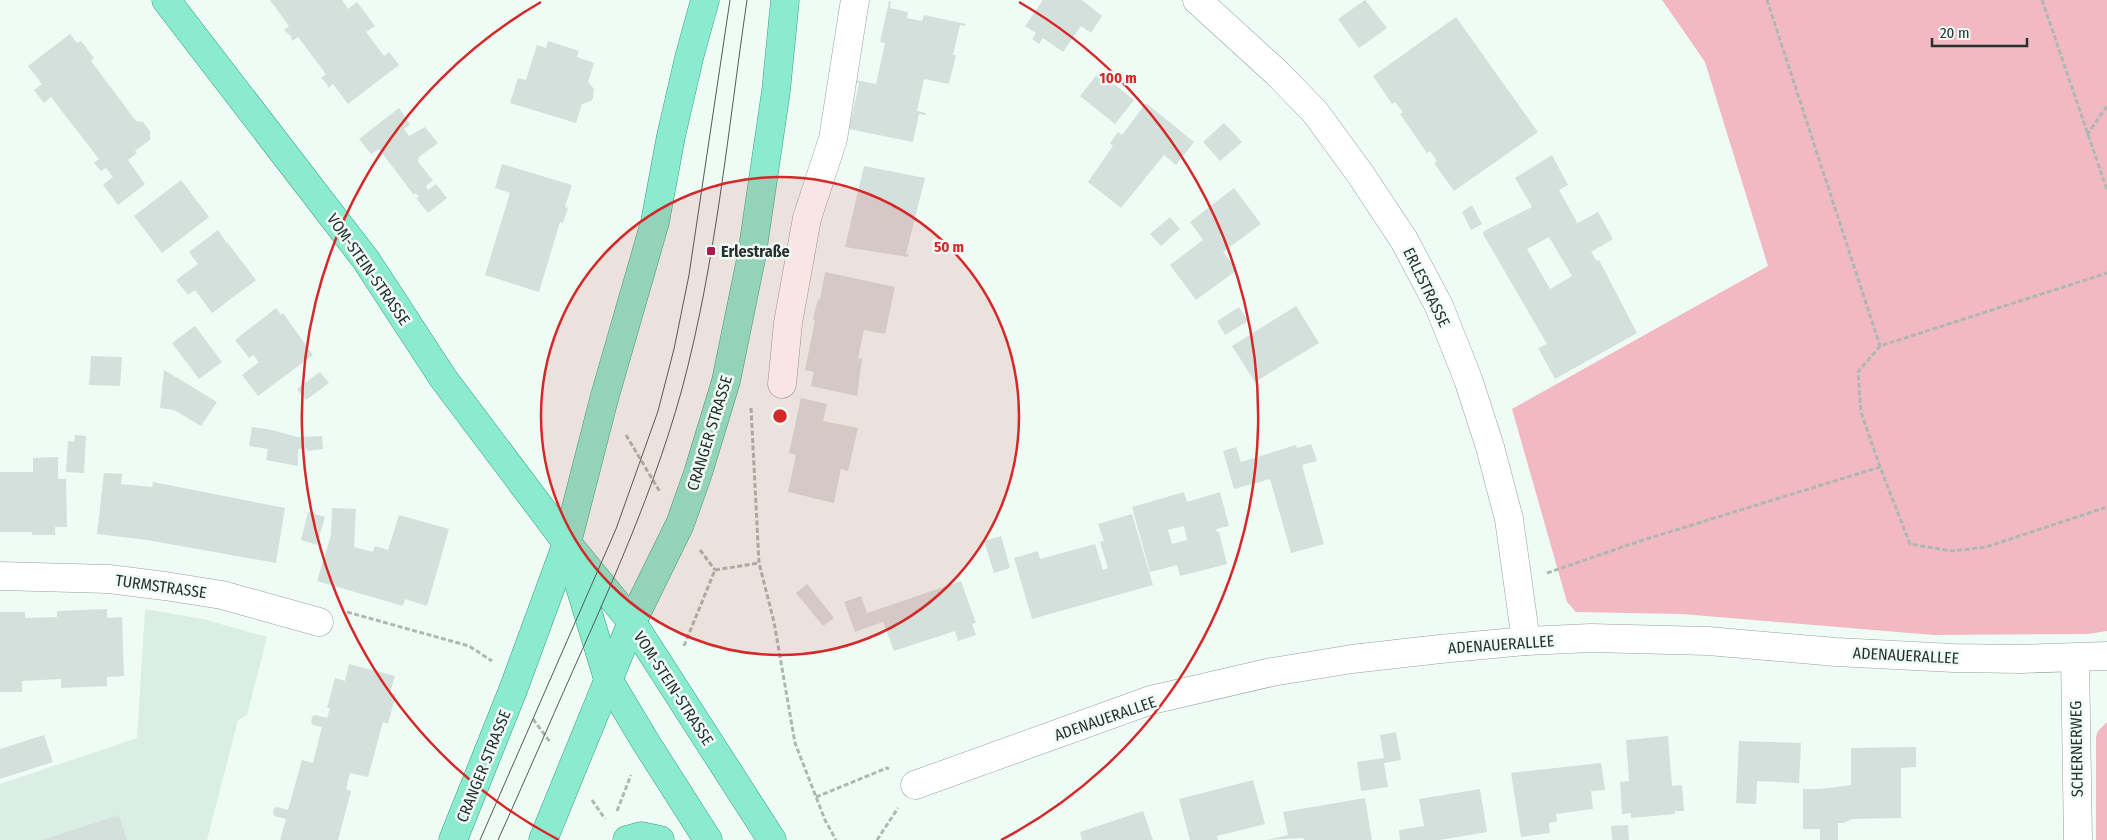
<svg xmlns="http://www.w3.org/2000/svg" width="2107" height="840" font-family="'Fira Sans Condensed',sans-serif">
	<rect width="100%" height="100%" fill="#effcf6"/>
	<polygon fill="#dbeee6" points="145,609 203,619 267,637 247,715 238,720 207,840 0,840 0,784 137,738"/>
	<g fill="#f2b9c2">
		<polygon points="1662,0 2107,0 2107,631 2088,634 1933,635 1682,614 1576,612 1567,602 1512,409 1768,266 1705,62"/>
		<polygon points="2107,722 2107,840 2096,840 2096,737 2098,731"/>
	</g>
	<g fill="#d4e0db" fill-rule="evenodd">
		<polygon points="270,0 342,0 348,9 357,2 375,26 366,32 384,56 389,52 399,65 348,104 333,84 328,88 327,84 321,78 326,74 298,37 292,41 291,36 284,30 289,26"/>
		<polygon points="1043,0 1082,0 1102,16 1091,33 1081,26 1063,52 1043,38 1039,44 1032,39 1036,33 1025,26"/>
		<polygon points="1365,0 1387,28 1359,48 1338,19"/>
		<polygon points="889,1 891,1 890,8 908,12 907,18 922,21 924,15 966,24 965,26 960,25 953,55 956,55 949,84 924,79 917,111 926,113 926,115 919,114 913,142 849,129 859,83 855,82 856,80 876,84 885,43 880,42"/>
		<polygon points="1456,17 1538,132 1454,191 1434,163 1437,161 1430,151 1427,153 1400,114 1403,112 1395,102 1392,104 1373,76"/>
		<polygon points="70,34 77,43 81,41 94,58 91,61 136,121 143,122 150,131 150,140 135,151 137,153 128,160 145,184 118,205 103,185 113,177 106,168 101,171 94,163 99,159 51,97 44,103 34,90 42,84 28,66"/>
		<polygon points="548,41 579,51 577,57 594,63 588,82 594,89 593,98 591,101 582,104 576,123 510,103 518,78 526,80 537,45 546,48"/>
		<polygon points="1099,72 1134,100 1115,124 1080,96"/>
		<polygon points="1146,103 1194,142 1176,165 1164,155 1121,208 1088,182 1113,146 1110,143 1118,132 1122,135"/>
		<polygon points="399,108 410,124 404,129 409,136 425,127 438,143 419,157 418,162 433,180 426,186 428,190 436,184 447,198 428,213 416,198 419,197 416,193 414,195 379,149 371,154 359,139"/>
		<polygon points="1224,123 1242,142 1220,161 1203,142"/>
		<path d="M 1552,155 L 1568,185 L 1559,190 L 1577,222 L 1576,224 L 1598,212 L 1613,239 L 1591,252 L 1597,261 L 1599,260 L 1637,333 L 1555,379 L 1538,348 L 1547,344 L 1483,234 L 1484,231 L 1532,207 L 1515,178 ZM 1549,237 L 1572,276 L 1550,289 L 1527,249 Z"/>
		<polygon points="502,164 572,185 565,207 568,208 563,223 560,222 539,292 485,275 510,193 495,188"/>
		<polygon points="864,166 925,178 906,254 909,255 908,257 845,247"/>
		<polygon points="181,180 209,217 162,253 134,216"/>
		<polygon points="1234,188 1261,224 1223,252 1237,270 1196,300 1170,265 1203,240 1190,222"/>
		<polygon points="1472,205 1482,224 1471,230 1462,212"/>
		<polygon points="1170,217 1180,229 1161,246 1150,234"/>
		<polygon points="218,230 226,242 222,246 227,242 256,280 212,313 195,290 188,295 176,280 198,264 189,252"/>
		<polygon points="825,272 895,287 885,334 864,330 858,358 862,359 857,396 811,386 814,372 805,370 815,320 813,319 818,299 820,300"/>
		<polygon points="1296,306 1319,343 1255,382 1232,346"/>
		<polygon points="1239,307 1248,321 1225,335 1217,321"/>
		<polygon points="276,308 281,315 283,313 313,355 258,396 242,375 259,362 253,355 249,358 235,340"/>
		<polygon points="195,326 222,362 199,379 172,343"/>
		<polygon points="91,356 122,357 120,386 89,385"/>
		<polygon points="164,370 217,402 201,426 174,410 160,408"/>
		<polygon points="320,372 329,383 306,400 297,389"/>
		<polygon points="801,398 827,404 823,421 858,428 848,471 841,469 834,503 788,492 796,455 789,453"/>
		<polygon points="252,427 272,430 297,437 322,436 323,449 307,451 307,448 298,449 298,466 266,460 268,449 249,446"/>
		<polygon points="75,435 86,436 84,473 66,472 68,441 74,442"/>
		<polygon points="1311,444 1317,461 1302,465 1324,544 1291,553 1270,479 1234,489 1223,451 1236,447 1241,462 1296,445 1297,448"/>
		<polygon points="58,457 58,479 66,479 67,527 55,527 55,535 32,535 32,532 0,532 0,472 33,472 33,458"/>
		<polygon points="104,473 122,474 121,484 152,487 153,482 285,508 276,563 147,540 97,534"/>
		<path d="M 1184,492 L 1187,502 L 1220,492 L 1229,526 L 1216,529 L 1217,532 L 1219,532 L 1227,564 L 1180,576 L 1177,565 L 1150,572 L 1132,507 ZM 1184,526 L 1187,540 L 1172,544 L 1168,530 Z"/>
		<polygon points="332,508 356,509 354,547 373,552 375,546 388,550 399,515 449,529 427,606 405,599 403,606 317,581 331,535"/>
		<polygon points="308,512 325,517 317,545 301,540"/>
		<polygon points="1132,514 1153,585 1032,619 1014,558 1038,551 1040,559 1095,544 1103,570 1108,568 1100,542 1104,541 1098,524"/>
		<polygon points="1001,536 1010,568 994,573 984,541"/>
		<polygon points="961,581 976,623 972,624 976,635 958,641 955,631 894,651 883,622 855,632 844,602 861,596 867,613"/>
		<polygon points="807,584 834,618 823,626 796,593"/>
		<polygon points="107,609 107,618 122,617 124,676 107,677 107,686 61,688 61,679 22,681 22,692 0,692 0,612 25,612 25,618 57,617 57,611"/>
		<polygon points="349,664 395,676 390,693 396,694 388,724 383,722 368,777 350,773 346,789 351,791 338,840 280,840 286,819 274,816 273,813 274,808 277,807 288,810 302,760 313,763 322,727 313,725 311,722 312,717 315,715 327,718 330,708 327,708 335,678 345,681"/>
		<polygon points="1396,732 1401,760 1384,763 1388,787 1361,791 1357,762 1384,758 1380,735"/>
		<polygon points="44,735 53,762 0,779 0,749"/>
		<polygon points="1668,736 1672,786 1682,785 1684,811 1675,811 1675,814 1631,818 1631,813 1622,814 1620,782 1629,781 1626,740"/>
		<polygon points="1739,741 1801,743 1799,783 1757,781 1756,804 1736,803"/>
		<polygon points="1916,747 1916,767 1901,768 1901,818 1852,819 1844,823 1838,823 1838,840 1820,840 1820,829 1803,829 1803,789 1820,789 1851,785 1851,748"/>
		<polygon points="1601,763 1605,790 1591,791 1593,809 1556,814 1557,821 1549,823 1550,833 1521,837 1511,773"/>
		<polygon points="1253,780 1265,824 1217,836 1218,840 1190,840 1179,799"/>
		<polygon points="1480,789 1487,832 1439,840 1400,840 1399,830 1424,826 1419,799"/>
		<polygon points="1365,798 1372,840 1304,840 1303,838 1267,840 1288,835 1283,812"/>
		<polygon points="1143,811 1153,840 1082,840 1080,832"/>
		<polygon points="119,815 127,840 42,840"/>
		<polygon points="1628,825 1629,840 1612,840 1611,826"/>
	</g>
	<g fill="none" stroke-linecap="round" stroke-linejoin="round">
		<g stroke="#95a09b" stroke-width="29">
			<g id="minor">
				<polyline points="1197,0 1277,73 1315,112 1361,175 1404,240 1439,306 1468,379 1490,447 1509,519 1526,641"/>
				<polyline points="782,384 788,323 807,218 833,139 855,0"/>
				<polyline points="0,576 109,579 165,586 222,595 319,622"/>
				<polyline points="2075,658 2078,840"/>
				<polyline points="915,785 1151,700 1272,672 1352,659 1440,649 1526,641 1591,638 1708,641 1836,652 1954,658 2021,659 2107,656"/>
			</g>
		</g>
		<g stroke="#36a081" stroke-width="29">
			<g id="major">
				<polyline points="166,0 366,260 443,378 567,543 632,622 772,840"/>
				<polyline points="570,554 608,679 645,741 708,840"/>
				<polyline points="453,840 513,690 567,543 604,399 655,222 671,136 689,58 705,0"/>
				<polyline points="543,840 632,622 680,524 698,473 726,381 752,254 776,91 785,0"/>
				<polyline points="627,840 641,836 660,840"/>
			</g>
		</g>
		<g stroke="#aeb8b3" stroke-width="3" stroke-dasharray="5 2.5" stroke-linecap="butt">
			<polyline points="1767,0 1880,346"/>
			<polyline points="2042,0 2107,190"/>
			<polyline points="2087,135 2107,106"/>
			<polyline points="751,408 759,563 774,622 795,743 825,820 836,840"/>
			<polyline points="626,435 660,492"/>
			<polyline points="1880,467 1861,412 1858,372 1880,346 2107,273"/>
			<polyline points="700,550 715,570"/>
			<polyline points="715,570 759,563"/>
			<polyline points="1547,573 1640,541 1880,467 1910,544 1952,551 1986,547 2107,507"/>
			<polyline points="347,612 469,646 492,661"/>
			<polyline points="684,646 715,570"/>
			<polyline points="533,719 550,742"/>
			<polyline points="816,797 887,768 889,769"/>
			<polyline points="592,800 605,819"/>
			<polyline points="617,811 631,775"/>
			<polyline points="877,840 898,808"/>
		</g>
		<use href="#minor" stroke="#fff" stroke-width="28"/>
		<use href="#major" stroke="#8aebce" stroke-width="28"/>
		<g stroke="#535a57" stroke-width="1">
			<polyline points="480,840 616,529 658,411 674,349 689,275 730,0"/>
			<path d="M 498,840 C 514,805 529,770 545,734 C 594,621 649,509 682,389 C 716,262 728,130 747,0"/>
		</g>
	</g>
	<circle cx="780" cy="416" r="239" fill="#d62828" fill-opacity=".12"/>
	<g fill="none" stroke="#d62828" stroke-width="2.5">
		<circle cx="780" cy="416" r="239"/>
		<path d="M559 840A478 478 0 0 1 541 2M1019 2A478 478 0 0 1 1001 840"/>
	</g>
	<rect fill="#ab194d" stroke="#effcf6" stroke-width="2" x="706" y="246" width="10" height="10" rx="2.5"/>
	<g text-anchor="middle" stroke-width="5" stroke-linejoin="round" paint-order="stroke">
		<g font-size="16" font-weight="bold" fill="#2a2f2d" stroke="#effcf6" text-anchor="start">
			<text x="721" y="257">Erlestraße</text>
		</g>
		<g font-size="16" fill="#2a2f2d" stroke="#effcf6">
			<text transform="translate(369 269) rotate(55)" y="6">VOM-STEIN-STRASSE</text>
			<text transform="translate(1427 287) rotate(64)" y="6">ERLESTRASSE</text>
			<text transform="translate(709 433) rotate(-73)" y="6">CRANGER STRASSE</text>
			<text transform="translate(161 586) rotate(8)" y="6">TURMSTRASSE</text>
			<text transform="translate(1501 644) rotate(-4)" y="6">ADENAUERALLEE</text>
			<text transform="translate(1906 655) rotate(3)" y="6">ADENAUERALLEE</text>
			<text transform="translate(674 688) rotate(57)" y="6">VOM-STEIN-STRASSE</text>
			<text transform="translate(1105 718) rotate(-19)" y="6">ADENAUERALLEE</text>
			<text transform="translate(2076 749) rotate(-91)" y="6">SCHERNERWEG</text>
			<text transform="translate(483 766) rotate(-68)" y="6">CRANGER STRASSE</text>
		</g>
	</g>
	<circle cx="780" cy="416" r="8" fill="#d62828" stroke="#effcf6" stroke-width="2.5"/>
	<g font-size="15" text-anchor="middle" font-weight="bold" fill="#d62828" stroke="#effcf6" stroke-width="5" stroke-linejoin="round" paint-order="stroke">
		<text x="1118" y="83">100 m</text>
		<text x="949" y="252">50 m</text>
	</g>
	<path d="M1932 38v8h95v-8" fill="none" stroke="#2a2f2d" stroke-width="2.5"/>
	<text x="1940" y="38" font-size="15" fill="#2a2f2d" stroke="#effcf6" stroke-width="4" paint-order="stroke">20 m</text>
</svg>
